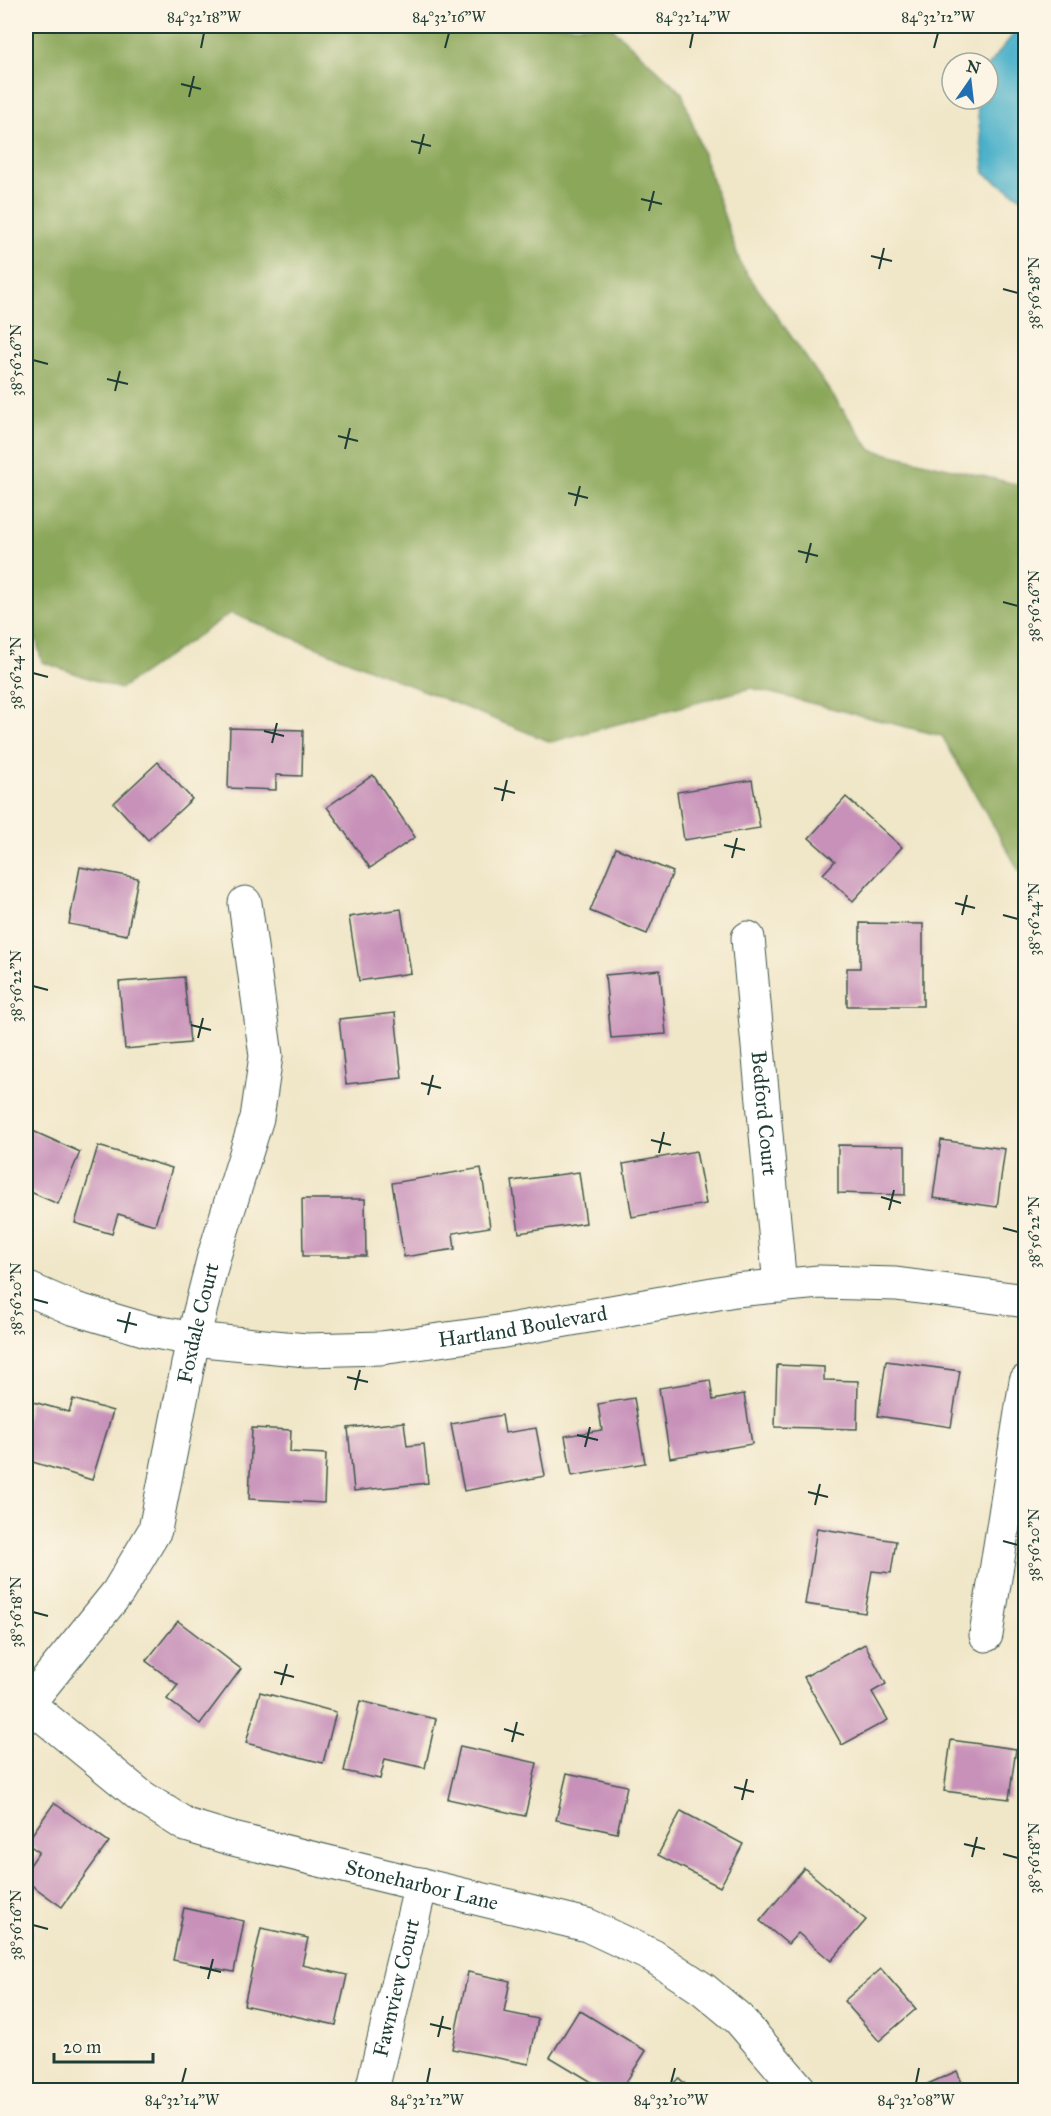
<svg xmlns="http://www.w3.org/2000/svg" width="1051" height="2116" font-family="'IM FELL Great Primer',serif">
	<rect width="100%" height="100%" fill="#fcf5e5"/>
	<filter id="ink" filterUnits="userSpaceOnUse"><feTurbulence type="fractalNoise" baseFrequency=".0167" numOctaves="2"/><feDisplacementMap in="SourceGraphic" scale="12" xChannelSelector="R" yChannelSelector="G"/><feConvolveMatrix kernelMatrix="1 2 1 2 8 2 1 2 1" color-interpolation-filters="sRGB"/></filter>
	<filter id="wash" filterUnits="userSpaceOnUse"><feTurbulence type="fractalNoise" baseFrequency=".008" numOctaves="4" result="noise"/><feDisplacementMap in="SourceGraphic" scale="24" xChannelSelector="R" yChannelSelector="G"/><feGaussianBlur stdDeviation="1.35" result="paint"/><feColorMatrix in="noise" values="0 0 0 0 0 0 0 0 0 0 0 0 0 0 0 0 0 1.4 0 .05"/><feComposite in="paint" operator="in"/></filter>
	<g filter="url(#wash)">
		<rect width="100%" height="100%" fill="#f0e6c8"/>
		<polygon fill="#8ba75a" stroke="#557247" stroke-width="1.5" points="26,26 610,26 682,93 741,265 871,450 1025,486 1025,881 942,736 751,688 551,742 231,613 120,689 42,662 26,601"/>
		<polygon fill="#4ab0c9" stroke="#34767e" stroke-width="1.5" points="1020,26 1026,26 1025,200 985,174 976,99 988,99 988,66"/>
		<g id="blocks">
			<g fill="#c791b9">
				<polygon points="230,728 303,730 302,776 276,775 276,790 228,788"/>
				<polygon points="158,762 192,799 148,840 114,803"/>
				<polygon points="373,775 415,837 370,868 327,807"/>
				<polygon points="752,780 760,828 684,840 677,792"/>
				<polygon points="846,797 902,847 853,901 823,874 835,861 809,838"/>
				<polygon points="616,848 673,872 647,934 590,911"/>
				<polygon points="80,867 138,878 127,935 69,924"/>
				<polygon points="401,909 411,973 359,981 349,917"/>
				<polygon points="860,923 923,924 923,1006 847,1006 847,968 860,968"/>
				<polygon points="660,970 666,1034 611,1038 605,975"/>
				<polygon points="184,977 190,1043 125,1049 119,982"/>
				<polygon points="395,1013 402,1078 346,1084 339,1019"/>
				<polygon points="26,1128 80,1152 58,1204 26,1190"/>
				<polygon points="941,1140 1005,1149 997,1207 933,1198"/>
				<polygon points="838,1145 905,1146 905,1195 838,1193"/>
				<polygon points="98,1146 172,1168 155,1225 118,1214 112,1234 75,1223"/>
				<polygon points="696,1151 706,1204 632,1217 623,1164"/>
				<polygon points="481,1168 490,1227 453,1233 455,1249 404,1257 392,1183"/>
				<polygon points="579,1172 586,1223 519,1233 512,1181"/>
				<polygon points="302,1199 365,1199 366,1256 303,1256"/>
				<polygon points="886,1361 960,1371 951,1427 878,1416"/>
				<polygon points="777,1365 824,1367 824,1380 858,1381 857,1429 775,1427"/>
				<polygon points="710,1380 713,1400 744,1394 752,1444 670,1458 659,1388"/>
				<polygon points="634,1398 645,1463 572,1476 565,1436 602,1430 598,1404"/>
				<polygon points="73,1399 113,1411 92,1480 26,1460 26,1417 30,1401 69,1412"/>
				<polygon points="502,1415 505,1433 536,1428 545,1476 464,1491 451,1424"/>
				<polygon points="404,1422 407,1446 424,1444 428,1483 354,1491 348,1428"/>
				<polygon points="252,1428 291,1430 290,1452 326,1454 324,1503 249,1499"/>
				<polygon points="817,1528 896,1541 891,1573 872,1571 865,1613 805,1604"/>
				<polygon points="178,1621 241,1669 200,1724 167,1699 178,1685 146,1661"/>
				<polygon points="865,1644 886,1684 872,1692 888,1720 842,1745 804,1677"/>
				<polygon points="260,1692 336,1712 323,1763 246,1743"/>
				<polygon points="360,1701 436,1719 425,1768 385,1759 380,1779 344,1771"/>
				<polygon points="951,1740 1016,1749 1009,1799 944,1791"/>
				<polygon points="460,1746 537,1763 525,1816 448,1799"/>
				<polygon points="567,1773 627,1786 617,1833 556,1820"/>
				<polygon points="54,1803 109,1842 62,1907 26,1881 26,1871 39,1852 26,1843"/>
				<polygon points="681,1811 743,1844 720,1887 658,1855"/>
				<polygon points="804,1868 866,1920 831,1961 798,1933 788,1944 760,1921"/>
				<polygon points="184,1908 244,1921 234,1972 173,1960"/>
				<polygon points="26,1928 33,1930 26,1950"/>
				<polygon points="261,1928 308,1938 302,1965 347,1975 336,2025 244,2005"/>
				<polygon points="881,1969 916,2009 879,2041 844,2001"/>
				<polygon points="468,1972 510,1981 504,2012 538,2019 529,2064 452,2049"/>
				<polygon points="579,2010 646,2051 621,2090 605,2090 550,2057"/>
				<polygon points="957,2071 965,2090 914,2090"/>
				<polygon points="679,2078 691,2090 666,2090"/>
			</g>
		</g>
	</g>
	<g filter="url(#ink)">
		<use href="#blocks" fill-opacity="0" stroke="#3e564a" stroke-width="1.5"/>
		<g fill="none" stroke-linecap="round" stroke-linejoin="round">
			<g stroke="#3e564a" stroke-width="35">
				<g id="street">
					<path id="s1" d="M 748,938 L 780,1286"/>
					<path id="s2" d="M 26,1288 L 72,1308 L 150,1331 L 193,1339 L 306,1350 L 381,1348 L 498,1332 L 735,1290 L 819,1282 L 896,1284 L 1026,1301"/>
					<polyline points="986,1635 1026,1381"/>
					<path id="s3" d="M 27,1703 L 142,1797 L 186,1825 L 229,1838 L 587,1925 L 653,1956 L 703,1989 L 739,2019 L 800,2090"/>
					<path id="s4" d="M 26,1706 L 118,1592 L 155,1530 L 193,1339 L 214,1256 L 257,1118 L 266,1056 L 245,903"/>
					<path id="s5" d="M 372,2090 L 421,1884"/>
				</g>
			</g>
			<use href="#street" stroke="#fff" stroke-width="33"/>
		</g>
	</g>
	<path fill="none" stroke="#1f3d34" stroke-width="2" d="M 201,48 L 204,33M 445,48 L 449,33M 690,48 L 693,33M 934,48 L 938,33M 181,84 L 201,89M 189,97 L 194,76M 411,141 L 431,146M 419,154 L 424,134M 641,199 L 662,204M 649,211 L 654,191M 871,256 L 892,261M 879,269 L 884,248M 1003,289 L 1018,293M 33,360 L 48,364M 107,379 L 128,384M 115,391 L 120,371M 338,436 L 358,441M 345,449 L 350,428M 568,493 L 588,498M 575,506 L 580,486M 798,551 L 818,556M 806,563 L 811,543M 1003,602 L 1018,606M 33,673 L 48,677M 264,731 L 284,736M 272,743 L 277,723M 494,788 L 515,793M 502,801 L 507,780M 724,845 L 745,850M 732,858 L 737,838M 955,903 L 975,908M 962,915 L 967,895M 1003,915 L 1018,919M 33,986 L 48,990M 191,1025 L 211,1030M 198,1038 L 203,1018M 421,1083 L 441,1088M 428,1095 L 433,1075M 651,1140 L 671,1145M 659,1153 L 664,1132M 881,1197 L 901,1203M 889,1210 L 894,1190M 1003,1228 L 1018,1232M 33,1299 L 48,1303M 117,1320 L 137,1325M 125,1333 L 130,1312M 347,1377 L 368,1382M 355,1390 L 360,1370M 577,1435 L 598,1440M 585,1447 L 590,1427M 808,1492 L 828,1497M 815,1505 L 820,1484M 1003,1541 L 1018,1545M 33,1612 L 48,1616M 274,1672 L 294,1677M 281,1685 L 287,1664M 504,1729 L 524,1735M 512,1742 L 517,1722M 734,1787 L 754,1792M 742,1800 L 747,1779M 964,1844 L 985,1849M 1003,1854 L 1018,1858M 972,1857 L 977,1837M 33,1925 L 48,1929M 200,1967 L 221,1972M 208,1979 L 213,1959M 430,2024 L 451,2029M 438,2037 L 443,2016M 182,2083 L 186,2068M 427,2083 L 430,2068M 671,2083 L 675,2068M 916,2083 L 919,2068"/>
	<g text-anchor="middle" stroke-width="4.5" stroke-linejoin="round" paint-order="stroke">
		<g font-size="21" fill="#1f3d34" stroke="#fcf5e5">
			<text dy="7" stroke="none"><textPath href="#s1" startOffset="176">Bedford Court</textPath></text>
			<text dy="7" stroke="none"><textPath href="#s4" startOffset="430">Foxdale Court</textPath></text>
			<text dy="7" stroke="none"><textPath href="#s2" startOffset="507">Hartland Boulevard</textPath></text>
			<text dy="7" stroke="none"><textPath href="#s3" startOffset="444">Stoneharbor Lane</textPath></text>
			<text dy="7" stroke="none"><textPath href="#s5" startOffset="105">Fawnview Court</textPath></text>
		</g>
	</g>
	<rect width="1051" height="2116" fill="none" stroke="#fcf5e5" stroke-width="66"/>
	<g transform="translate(970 81) rotate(14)"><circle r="28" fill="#fcf5e5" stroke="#a4ab9e" stroke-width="1.5"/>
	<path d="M0-4.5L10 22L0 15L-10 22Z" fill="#1f6fb2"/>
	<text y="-9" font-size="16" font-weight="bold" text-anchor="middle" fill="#1f3d34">N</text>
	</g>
	<path d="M54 2053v9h99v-9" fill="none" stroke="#1f3d34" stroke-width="3"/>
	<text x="63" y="2053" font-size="18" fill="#1f3d34" stroke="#fcf5e5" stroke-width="4.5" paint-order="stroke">20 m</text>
	<rect x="33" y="33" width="985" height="2050" fill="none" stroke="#1f3d34" stroke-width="2"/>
	<g font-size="15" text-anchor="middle" fill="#1f3d34">
		<text x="204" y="22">84°32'18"W</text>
		<text x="449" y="22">84°32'16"W</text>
		<text x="693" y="22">84°32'14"W</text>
		<text x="938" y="22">84°32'12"W</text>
		<text transform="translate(1034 293) rotate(-90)" y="5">38°56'28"N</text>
		<text transform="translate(16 360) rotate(-90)" y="5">38°56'26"N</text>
		<text transform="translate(1034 606) rotate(-90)" y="5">38°56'26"N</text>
		<text transform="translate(16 673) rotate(-90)" y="5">38°56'24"N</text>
		<text transform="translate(1034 919) rotate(-90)" y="5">38°56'24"N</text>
		<text transform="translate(16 986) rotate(-90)" y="5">38°56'22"N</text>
		<text transform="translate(1034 1232) rotate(-90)" y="5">38°56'22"N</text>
		<text transform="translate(16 1299) rotate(-90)" y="5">38°56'20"N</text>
		<text transform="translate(1034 1545) rotate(-90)" y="5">38°56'20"N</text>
		<text transform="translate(16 1612) rotate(-90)" y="5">38°56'18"N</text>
		<text transform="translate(1034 1858) rotate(-90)" y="5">38°56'18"N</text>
		<text transform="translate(16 1925) rotate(-90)" y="5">38°56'16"N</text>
		<text x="182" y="2105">84°32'14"W</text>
		<text x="427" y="2105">84°32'12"W</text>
		<text x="671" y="2105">84°32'10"W</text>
		<text x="916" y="2105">84°32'08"W</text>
	</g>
</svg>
